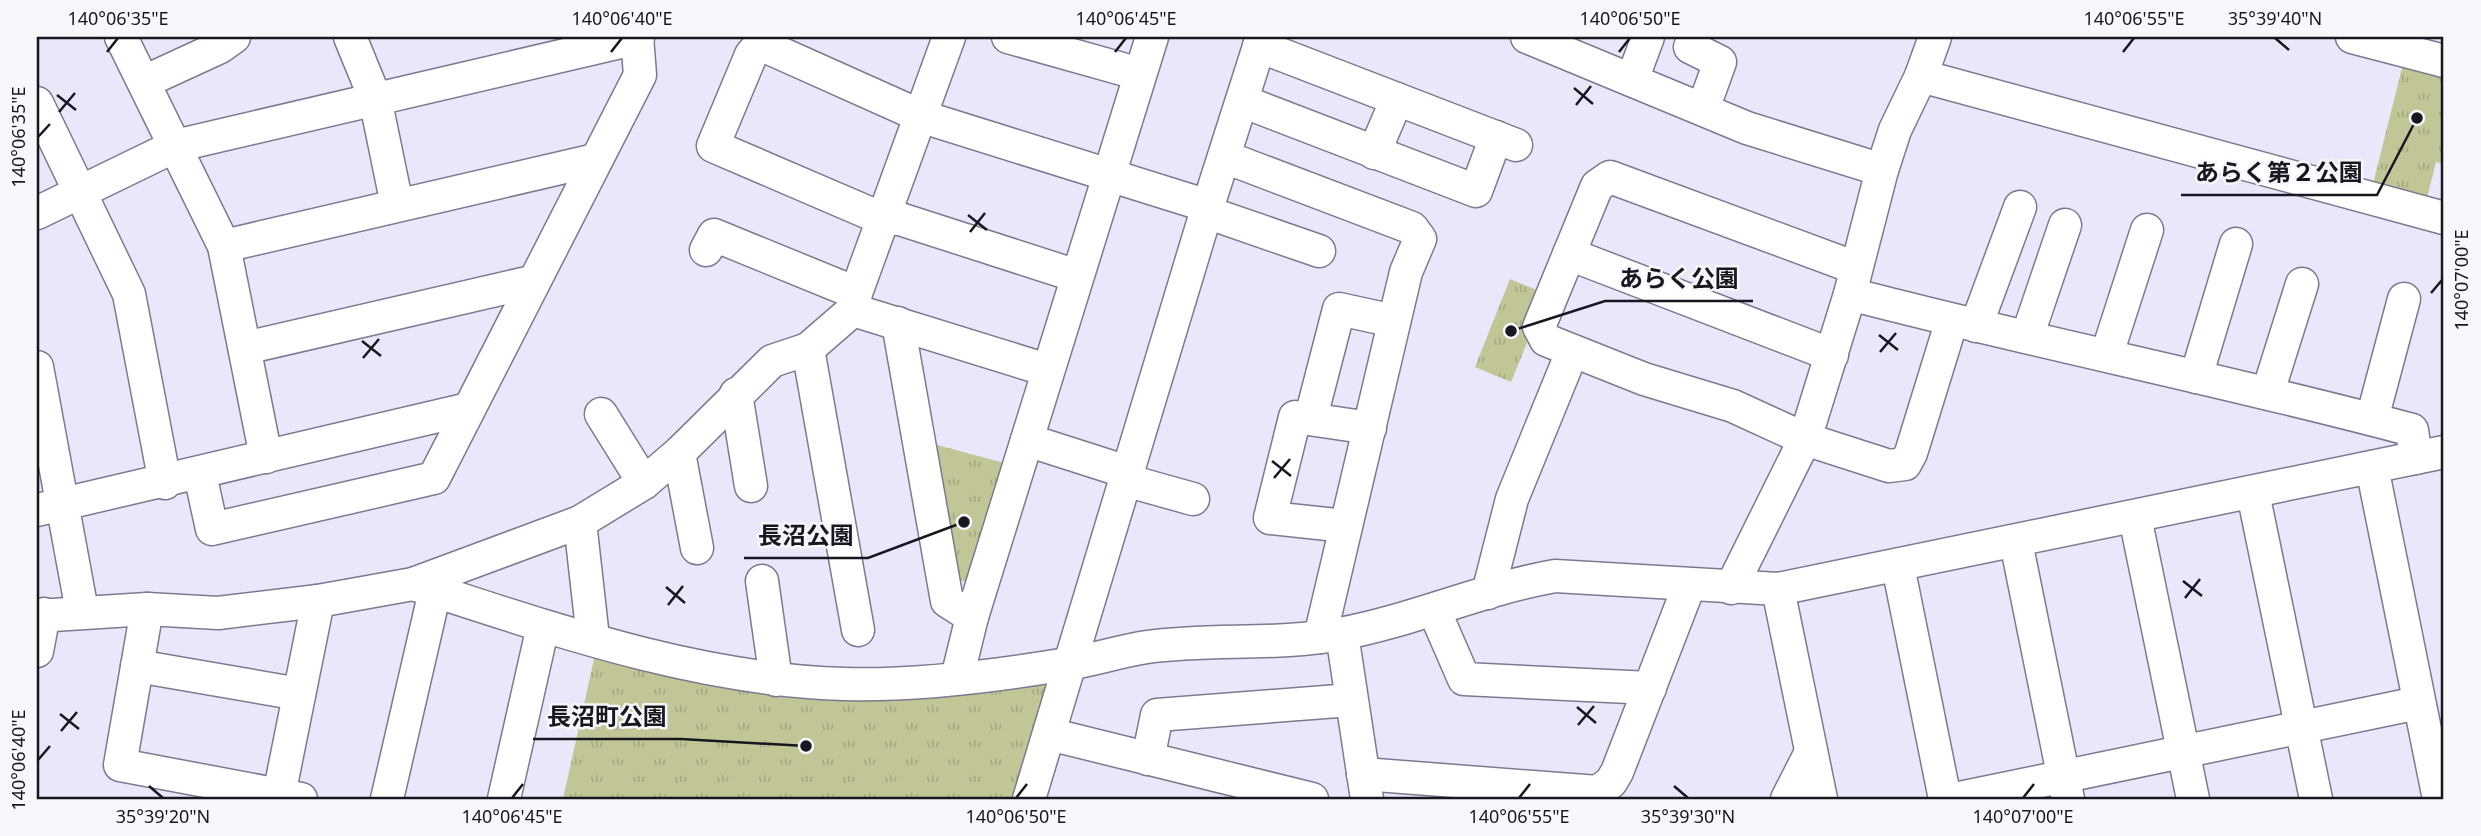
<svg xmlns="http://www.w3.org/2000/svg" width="2481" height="836" font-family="'Noto Sans','Noto Sans JP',sans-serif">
	<defs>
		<pattern id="grass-tufts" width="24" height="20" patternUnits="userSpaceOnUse" patternTransform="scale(1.75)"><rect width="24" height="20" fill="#c2c697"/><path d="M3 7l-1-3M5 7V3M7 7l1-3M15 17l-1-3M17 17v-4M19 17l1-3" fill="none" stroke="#a6a982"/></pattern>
	</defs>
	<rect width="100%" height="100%" fill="#e9e8fb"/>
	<g fill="url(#grass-tufts)">
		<polygon points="2403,64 2444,75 2444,164 2436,162 2426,202 2372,188"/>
		<polygon points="1510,279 1547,294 1511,382 1475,367"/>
		<polygon points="926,442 1008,464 969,582 947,579"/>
		<polygon points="596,650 758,687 1044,678 1055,686 1020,799 563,799"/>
	</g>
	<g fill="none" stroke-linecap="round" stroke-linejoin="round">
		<g stroke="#7b7a90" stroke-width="35">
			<g id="minor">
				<polyline points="121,37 224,246 266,457"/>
				<polyline points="350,37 375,98 397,205"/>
				<polyline points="766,37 751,55 713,146 883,219 900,219 1077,276"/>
				<polyline points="1008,37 1140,74"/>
				<polyline points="1527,37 1747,128 1882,170"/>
				<polyline points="2352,37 2444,61"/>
				<polyline points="760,44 923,117 1208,206"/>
				<polyline points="1259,46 1516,145"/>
				<polyline points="1690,47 1720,62 1703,109"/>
				<polyline points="1921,76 2444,218"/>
				<polyline points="1632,80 1648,37"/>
				<polyline points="144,82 220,47 234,37"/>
				<polyline points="1242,101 1476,191 1496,137"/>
				<polyline points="37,103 129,294 165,483"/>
				<polyline points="1374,153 1397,99"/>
				<polyline points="1225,157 1412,228 1420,239 1406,272 1320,637"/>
				<polyline points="1206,212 1319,251"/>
				<polyline points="37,213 175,146 638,38"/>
				<polyline points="224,246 595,160"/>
				<polyline points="706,250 714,235 856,293"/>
				<polyline points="1569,254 1832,355"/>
				<polyline points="1856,268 1610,177 1597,186 1539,327 1546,340 1644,379 1733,406 1805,439 1889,466 1905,464 1911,453 1952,320"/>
				<path d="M 1850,294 C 2037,343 2226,380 2412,430 L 2416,458"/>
				<polyline points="853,310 856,293 949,37"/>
				<polyline points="898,323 947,601 972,617"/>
				<polyline points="1976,326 2020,207"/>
				<polyline points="2027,337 2065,225"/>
				<polyline points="245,348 531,282"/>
				<polyline points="808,349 858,630"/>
				<polyline points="2107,354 2147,230"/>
				<polyline points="37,367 82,611"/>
				<polyline points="2196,377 2236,244"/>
				<polyline points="2268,392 2302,284"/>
				<polyline points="736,394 751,486"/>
				<polyline points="601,414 644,483"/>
				<polyline points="1311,417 1339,309 1394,321"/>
				<polyline points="2372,419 2404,299"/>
				<polyline points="1027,440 1127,472"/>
				<polyline points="679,453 697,548"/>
				<polyline points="2372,467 2439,799"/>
				<polyline points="200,474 212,529 434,478 640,75 637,37"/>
				<polyline points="1125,480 1193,499"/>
				<polyline points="2253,493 2316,799"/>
				<polyline points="37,510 468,409"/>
				<polyline points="2135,517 2193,799"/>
				<polyline points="580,522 593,638"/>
				<polyline points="1346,526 1270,518 1295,417 1370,428"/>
				<polyline points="2016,542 2068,799"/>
				<polyline points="1898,566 1945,799"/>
				<polyline points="762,581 776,680"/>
				<path d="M 413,584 C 553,629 697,680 845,684 C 918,686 995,676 1067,664 C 1094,660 1120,651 1147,647 C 1211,638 1277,646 1340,634 C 1414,620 1482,589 1555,576 L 1778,589 L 2444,452"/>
				<polyline points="1731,588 1805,439 1850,294 1882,170 1895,130 1921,76 1935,37"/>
				<polyline points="1778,589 1821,799"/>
				<polyline points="1488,593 1512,499 1572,352"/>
				<polyline points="147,609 120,765 301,799"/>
				<polyline points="1434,610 1464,679 1650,688"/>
				<polyline points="37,616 147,609 218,613 318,601 413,584 580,522 644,483 679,453 772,361 808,349 853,310 1047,370"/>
				<polyline points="1342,634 1367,799"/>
				<polyline points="37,651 44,614"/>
				<polyline points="137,666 299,694"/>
				<polyline points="957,678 972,617 1152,37"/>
				<polyline points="1049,734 1312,799"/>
				<polyline points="1148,759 1157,715 1351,700"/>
				<polyline points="1363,774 1598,792 1611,782 1617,772 1689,586"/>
				<polyline points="279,795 318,601"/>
				<polyline points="387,799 435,591"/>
				<polyline points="504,799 543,626"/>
				<polyline points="1029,799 1208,206 1262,37"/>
				<polyline points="1787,799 1811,752"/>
				<polyline points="1955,799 2418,703"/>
			</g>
		</g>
		<use href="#minor" stroke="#fff" stroke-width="32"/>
	</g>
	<path fill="none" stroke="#181720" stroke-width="2.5" d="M 2275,38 L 2289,50M 107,52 L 118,38M 611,52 L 622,38M 1115,52 L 1126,38M 1619,52 L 1630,38M 2123,52 L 2134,38M 1574,88 L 1593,104M 57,95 L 76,110M 1576,105 L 1591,86M 59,112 L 75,93M 38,137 L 50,124M 968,215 L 987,230M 970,232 L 985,213M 2431,293 L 2442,280M 1879,335 L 1898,350M 362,341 L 381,356M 1880,352 L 1896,333M 363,358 L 379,339M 1272,461 L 1291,476M 1274,478 L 1290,459M 2183,581 L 2202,596M 666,587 L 685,603M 2185,598 L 2200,579M 668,605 L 683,586M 1577,707 L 1596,723M 60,714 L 79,729M 1578,725 L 1594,706M 61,731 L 77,712M 38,760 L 50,746M 149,786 L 163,798M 1674,786 L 1688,798M 512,798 L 523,784M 1016,798 L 1027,784M 1519,798 L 1530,784M 2023,798 L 2034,784"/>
	<path fill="none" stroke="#181720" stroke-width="2.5" d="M2417 118L2377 195H2181M1511 331L1605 301H1753M964 522L868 558H744M806 746L681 739H533"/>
	<g fill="#181720" stroke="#f7f7fc" stroke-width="2.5">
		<circle cx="2417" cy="118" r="7"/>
		<circle cx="1511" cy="331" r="7"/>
		<circle cx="964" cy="522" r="7"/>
		<circle cx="806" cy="746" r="7"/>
	</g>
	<g font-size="24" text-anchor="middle" font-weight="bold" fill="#181720" stroke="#f7f7fc" stroke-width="5" stroke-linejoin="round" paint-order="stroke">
		<text x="2279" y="181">あらく第２公園</text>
		<text x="1679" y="287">あらく公園</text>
		<text x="806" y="544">長沼公園</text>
		<text x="607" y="725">長沼町公園</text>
	</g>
	<rect width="2481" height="836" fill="none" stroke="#f7f7fc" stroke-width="77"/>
	<rect x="38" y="38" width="2404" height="760" fill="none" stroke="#181720" stroke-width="2.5"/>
	<g font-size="18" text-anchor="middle" fill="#181720">
		<text x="118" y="25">140°06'35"E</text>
		<text x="622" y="25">140°06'40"E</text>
		<text x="1126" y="25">140°06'45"E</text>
		<text x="1630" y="25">140°06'50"E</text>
		<text x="2134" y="25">140°06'55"E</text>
		<text x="2275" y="25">35°39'40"N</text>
		<text transform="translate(19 137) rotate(-90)" y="6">140°06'35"E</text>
		<text transform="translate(2462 280) rotate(-90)" y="6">140°07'00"E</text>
		<text transform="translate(19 760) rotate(-90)" y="6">140°06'40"E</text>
		<text x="163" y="823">35°39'20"N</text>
		<text x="512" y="823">140°06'45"E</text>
		<text x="1016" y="823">140°06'50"E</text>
		<text x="1519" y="823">140°06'55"E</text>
		<text x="1688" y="823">35°39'30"N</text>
		<text x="2023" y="823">140°07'00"E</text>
	</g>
</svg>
